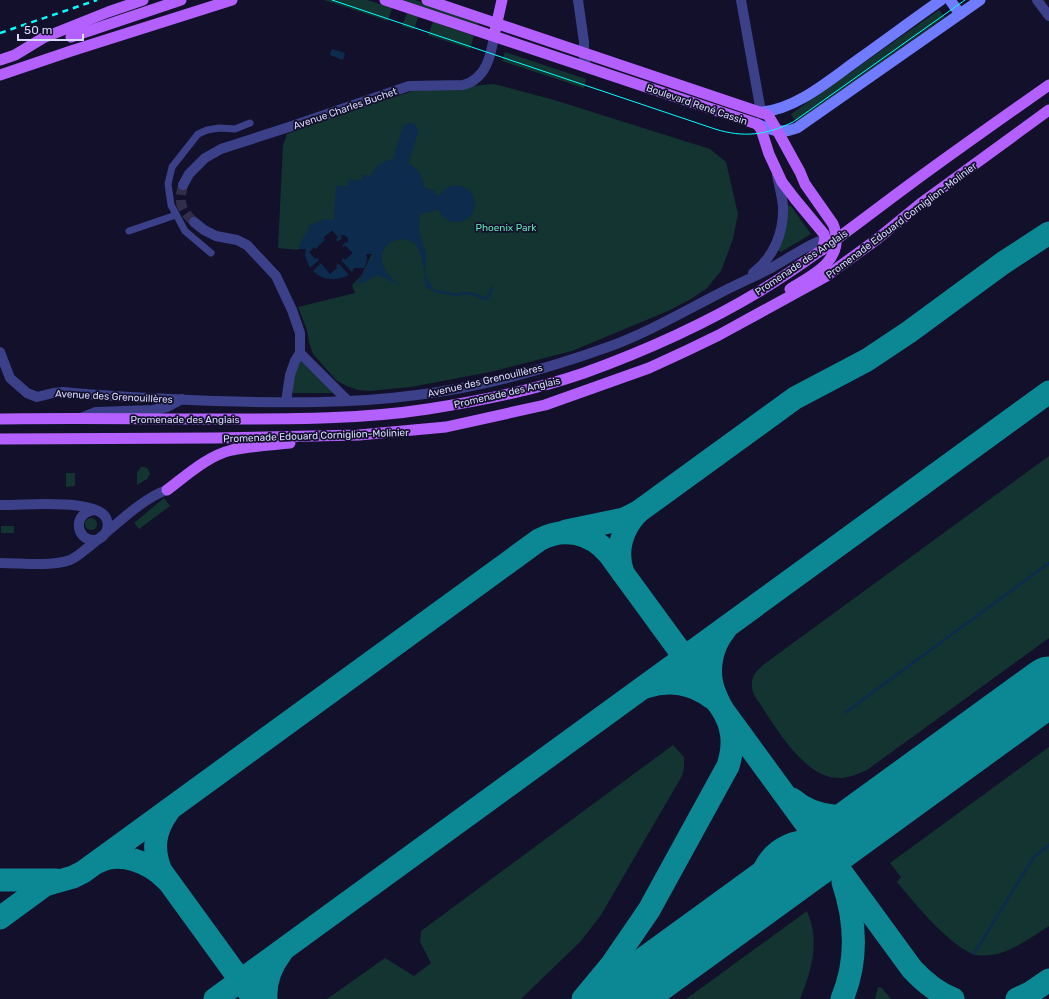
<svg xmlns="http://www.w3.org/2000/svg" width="1049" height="999" font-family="Rubik,sans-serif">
	<rect width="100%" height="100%" fill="#12102a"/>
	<g fill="#133430">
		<polygon points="324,0 367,0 392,8 388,21"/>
		<polygon points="403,0 415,0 479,21 478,25"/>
		<polygon points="939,10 945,17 796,122 791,114"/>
		<polygon points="407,13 418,17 414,30 402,26"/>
		<polygon points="433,22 474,36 470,49 428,35"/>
		<polygon points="505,52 586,79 584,88 502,61"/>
		<path d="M 494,84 L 551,99 L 710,149 L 726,162 L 738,214 L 733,239 L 721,271 L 707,288 L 691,299 L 668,311 L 572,351 L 490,372 L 411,387 L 369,391 L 358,390 L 347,386 L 337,381 L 313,354 L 309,342 L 307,330 L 298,307 L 355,293 L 352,285 L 361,276 L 372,254 L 366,254 L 367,260 L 364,268 L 354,268 L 352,272 L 342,261 L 343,258 L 345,260 L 353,253 L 345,245 L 343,247 L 343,245 L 346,242 L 348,243 L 348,238 C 346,235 343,234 340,236 L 342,238 L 338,241 L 336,240 L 338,237 L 332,230 L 323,238 L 325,240 L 320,244 L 316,249 L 314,247 L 309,252 L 306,249 L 298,249 L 298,250 L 278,248 L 283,145 L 287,134 L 331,117 L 413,91 Z"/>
		<polygon points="788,206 791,206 811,234 781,252 778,250"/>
		<polygon points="300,360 334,393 293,393 293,378"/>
		<path d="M 1049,456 L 1049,638 L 867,770 C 857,774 848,779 837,778 C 801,776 773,722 754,695 C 748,679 755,671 767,662 Z"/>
		<path d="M 141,467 C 146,466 149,469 150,474 L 147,479 L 137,485 L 137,473 Z"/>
		<polygon points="66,473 75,473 75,486 66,487"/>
		<polygon points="164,498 170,506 139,529 134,523"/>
		<circle cx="91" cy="524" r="6"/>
		<rect x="1" y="526" width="13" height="7"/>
		<polygon points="673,745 684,757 684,769 682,776 601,915 581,941 521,999 327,999 385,958 414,976 431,963 420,942 421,931"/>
		<path d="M 1049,747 L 1049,926 C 1029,939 1003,959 977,955 C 972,955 967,951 963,949 C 937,931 917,906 897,882 L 901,877 L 890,863 Z"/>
		<path d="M 807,911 C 820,942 812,969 800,999 L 686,999 Z"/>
		<polygon points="878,987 882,988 891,999 875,999"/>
	</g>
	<g fill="#0c2b4d">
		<polygon points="332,49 345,53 343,60 330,55"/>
		<path d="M 394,159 C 411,162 422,169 424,187 L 435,191 L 435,194 L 439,196 C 455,172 486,194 471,215 C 468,219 463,222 458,222 C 448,223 443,217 438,210 L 421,214 C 416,228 421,237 425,250 C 427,257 425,265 425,272 C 426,279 431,285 436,291 L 426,288 C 424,277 423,257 418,248 C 405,227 364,247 390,277 C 393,281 399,283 402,286 L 378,275 L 356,286 L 370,260 L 372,260 L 372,254 L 366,254 L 367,260 L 364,268 L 354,268 L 352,272 L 342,261 L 343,258 L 345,260 L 353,253 L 345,245 L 343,247 L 343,245 L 346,242 L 348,243 L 348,238 C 346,235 343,234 340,236 L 342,238 L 338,241 L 336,240 L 338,237 L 332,230 L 323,238 L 325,240 L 320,244 L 316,249 L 314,247 L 309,252 L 315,259 L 317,258 L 319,260 L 310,268 L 305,256 L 306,249 L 298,249 L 302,240 L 309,229 L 308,226 L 325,219 L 334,220 L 336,186 L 348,186 L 349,179 L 361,181 L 363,175 L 370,176 C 376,166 382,161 394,159 Z"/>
		<path d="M 321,263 L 330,274 L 337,268 L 336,265 L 339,264 L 349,275 C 336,281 324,281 313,271 Z"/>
	</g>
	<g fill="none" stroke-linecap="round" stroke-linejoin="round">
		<g stroke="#0c2b4d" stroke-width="2.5">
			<polyline points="436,291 457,295 462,293 473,294 486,299 489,295 492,288"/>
			<polyline points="846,712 1049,563"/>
			<polyline points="974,954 1033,858 1049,845"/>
		</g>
		<polyline stroke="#0c2b4d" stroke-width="16" points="401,160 410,131"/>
		<g stroke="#0c8894" stroke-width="23">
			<polyline points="566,531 624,519 638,512"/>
			<path d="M 623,573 C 615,551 622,528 638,512 L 795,398 L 867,360 L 909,332 L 1003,263 L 1049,233"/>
			<path d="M 646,687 C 669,679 693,683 712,698"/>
			<path d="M 792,799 C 817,821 852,820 880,808"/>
			<path d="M 168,812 C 154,831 152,850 161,871 L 254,999"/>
			<path d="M 98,862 C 121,850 150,863 167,880"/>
			<polyline points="0,880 56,880"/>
			<path d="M 730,917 C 738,911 747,905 753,897 C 759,888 761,877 765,868 C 775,848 799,837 820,843"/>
			<path d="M 0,918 L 45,885 L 73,877 L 83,872 L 539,540 C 564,526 591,533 609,554 L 912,969 C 924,982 936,992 953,999"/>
			<polyline points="215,999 1049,392"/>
			<path d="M 266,999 C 265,982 271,966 281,953"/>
			<path d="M 583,999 L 612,964 L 649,910 L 728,766 C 732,753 734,740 730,727 C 727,715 720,707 716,696 C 706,675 710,648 725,630"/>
			<path d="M 842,999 C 858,961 856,921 843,882"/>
			<polyline points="1017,999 1030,993 1049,980"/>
		</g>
		<polyline stroke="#0c8894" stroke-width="59" points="618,999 1049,686"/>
		<path stroke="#302e4a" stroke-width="10" stroke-dasharray="10 5" stroke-linecap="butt" d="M 183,185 C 178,204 181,209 194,222"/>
		<g stroke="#3b4089" stroke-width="7">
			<polyline points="129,231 176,215"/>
			<polyline points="211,253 185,231 171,205 168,184 172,167 198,134 207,130 219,128 235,129 250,123"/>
		</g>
		<g stroke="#3b4089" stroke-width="10">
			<polyline points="578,0 584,42 584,59 587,67"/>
			<polyline points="741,0 761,112"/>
			<polyline points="1037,0 1049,16"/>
			<path d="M 183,185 L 189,174 L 205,158 L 221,149 L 289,127 L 409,86 L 463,85 C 486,79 491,56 494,36"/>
			<polyline points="194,222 204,230 216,236 237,240 247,245 276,276 292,310 300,333 300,353 295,361 290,375 286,402"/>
			<path d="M 753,273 C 774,257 784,232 783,206 C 782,196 779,185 777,175"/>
			<path d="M 0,352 L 10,378 L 27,393 L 37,397 L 53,393 L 63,392 C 113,397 165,399 216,401 C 282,403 350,404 417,395 C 481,387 547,369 608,347 C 647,333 683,312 720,293 C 737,284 754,277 771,268 C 786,260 801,249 817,242 C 821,240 827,241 832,240"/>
			<polyline points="300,353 347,400"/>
			<polyline points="81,418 96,412 153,410 167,407 182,399"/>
			<path d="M 0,505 C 26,505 55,502 80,506 C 87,507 98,510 103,514 C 112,522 107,539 95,540 C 75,541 72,512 95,510"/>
			<path d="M 0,563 C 22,563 49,567 70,560 C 78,557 84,550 90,546 C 112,529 142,498 167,490"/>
		</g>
		<g stroke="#707bff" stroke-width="11">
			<polyline points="950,0 960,14"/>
			<path d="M 761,112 C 796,110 832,78 859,59 C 887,39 914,19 941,0"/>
			<path d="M 757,124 C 771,130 782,134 797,128 L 980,0"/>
		</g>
		<g stroke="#b460ff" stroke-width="11">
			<polyline points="385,0 757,124"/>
			<path d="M 427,0 L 768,115 L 778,132 L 800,172 L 805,184 L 833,224 C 835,228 835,231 836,236 C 839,264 810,276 790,289"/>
			<polyline points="495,31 502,0"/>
			<polyline points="71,37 181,0"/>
			<polyline points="0,60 15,55 43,38 108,12 143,0"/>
			<polyline points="0,75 71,51 232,0"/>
			<polyline points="757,124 761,129 769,154 782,182 795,199 824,234 825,239 822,250"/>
			<path d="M 0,419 C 71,418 141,419 212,419 C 284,419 357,420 428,409 C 480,401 535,390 584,373 C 645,351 705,324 760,291 C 813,259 860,221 909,185 C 955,151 1002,118 1049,85"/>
			<polyline points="0,439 215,438 359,435 446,427 545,405 649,368 688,350 719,335 825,277 876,240 920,204 1049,110"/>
			<path d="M 167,490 C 187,475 207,456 232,450 C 251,446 271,445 290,443"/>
		</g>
		<path stroke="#05fffe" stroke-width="1" d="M 332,0 L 715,129 C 744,138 766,135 793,122 L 965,0"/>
		<polyline stroke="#05fffe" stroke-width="2.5" stroke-dasharray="6 5" stroke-linecap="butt" points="0,33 97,0"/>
	</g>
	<g text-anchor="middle" stroke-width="3.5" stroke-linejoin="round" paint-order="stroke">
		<g font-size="10" fill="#dad9ff" stroke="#12102a">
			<text transform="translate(697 104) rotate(19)" y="4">Boulevard René Cassin</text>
			<text transform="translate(345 108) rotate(-19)" y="4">Avenue Charles Buchet</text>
			<text transform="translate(901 220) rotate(-37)" y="4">Promenade Edouard Corniglion-Molinier</text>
			<text transform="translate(801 262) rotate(-34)" y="4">Promenade des Anglais</text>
			<text transform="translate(485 380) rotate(-13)" y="4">Avenue des Grenouillères</text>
			<text transform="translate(507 392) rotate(-13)" y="4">Promenade des Anglais</text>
			<text transform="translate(114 396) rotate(3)" y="4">Avenue des Grenouillères</text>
			<text x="185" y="423">Promenade des Anglais</text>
			<text transform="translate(316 435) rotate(-2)" y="4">Promenade Edouard Corniglion-Molinier</text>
		</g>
		<g font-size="10" fill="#63e2b5" stroke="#12102a">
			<text x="506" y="231">Phoenix Park</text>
		</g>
	</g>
	<path d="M18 34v6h65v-6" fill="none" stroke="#dad9ff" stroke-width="2"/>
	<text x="24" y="34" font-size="12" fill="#dad9ff" stroke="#12102a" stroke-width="3" paint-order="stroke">50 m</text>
</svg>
